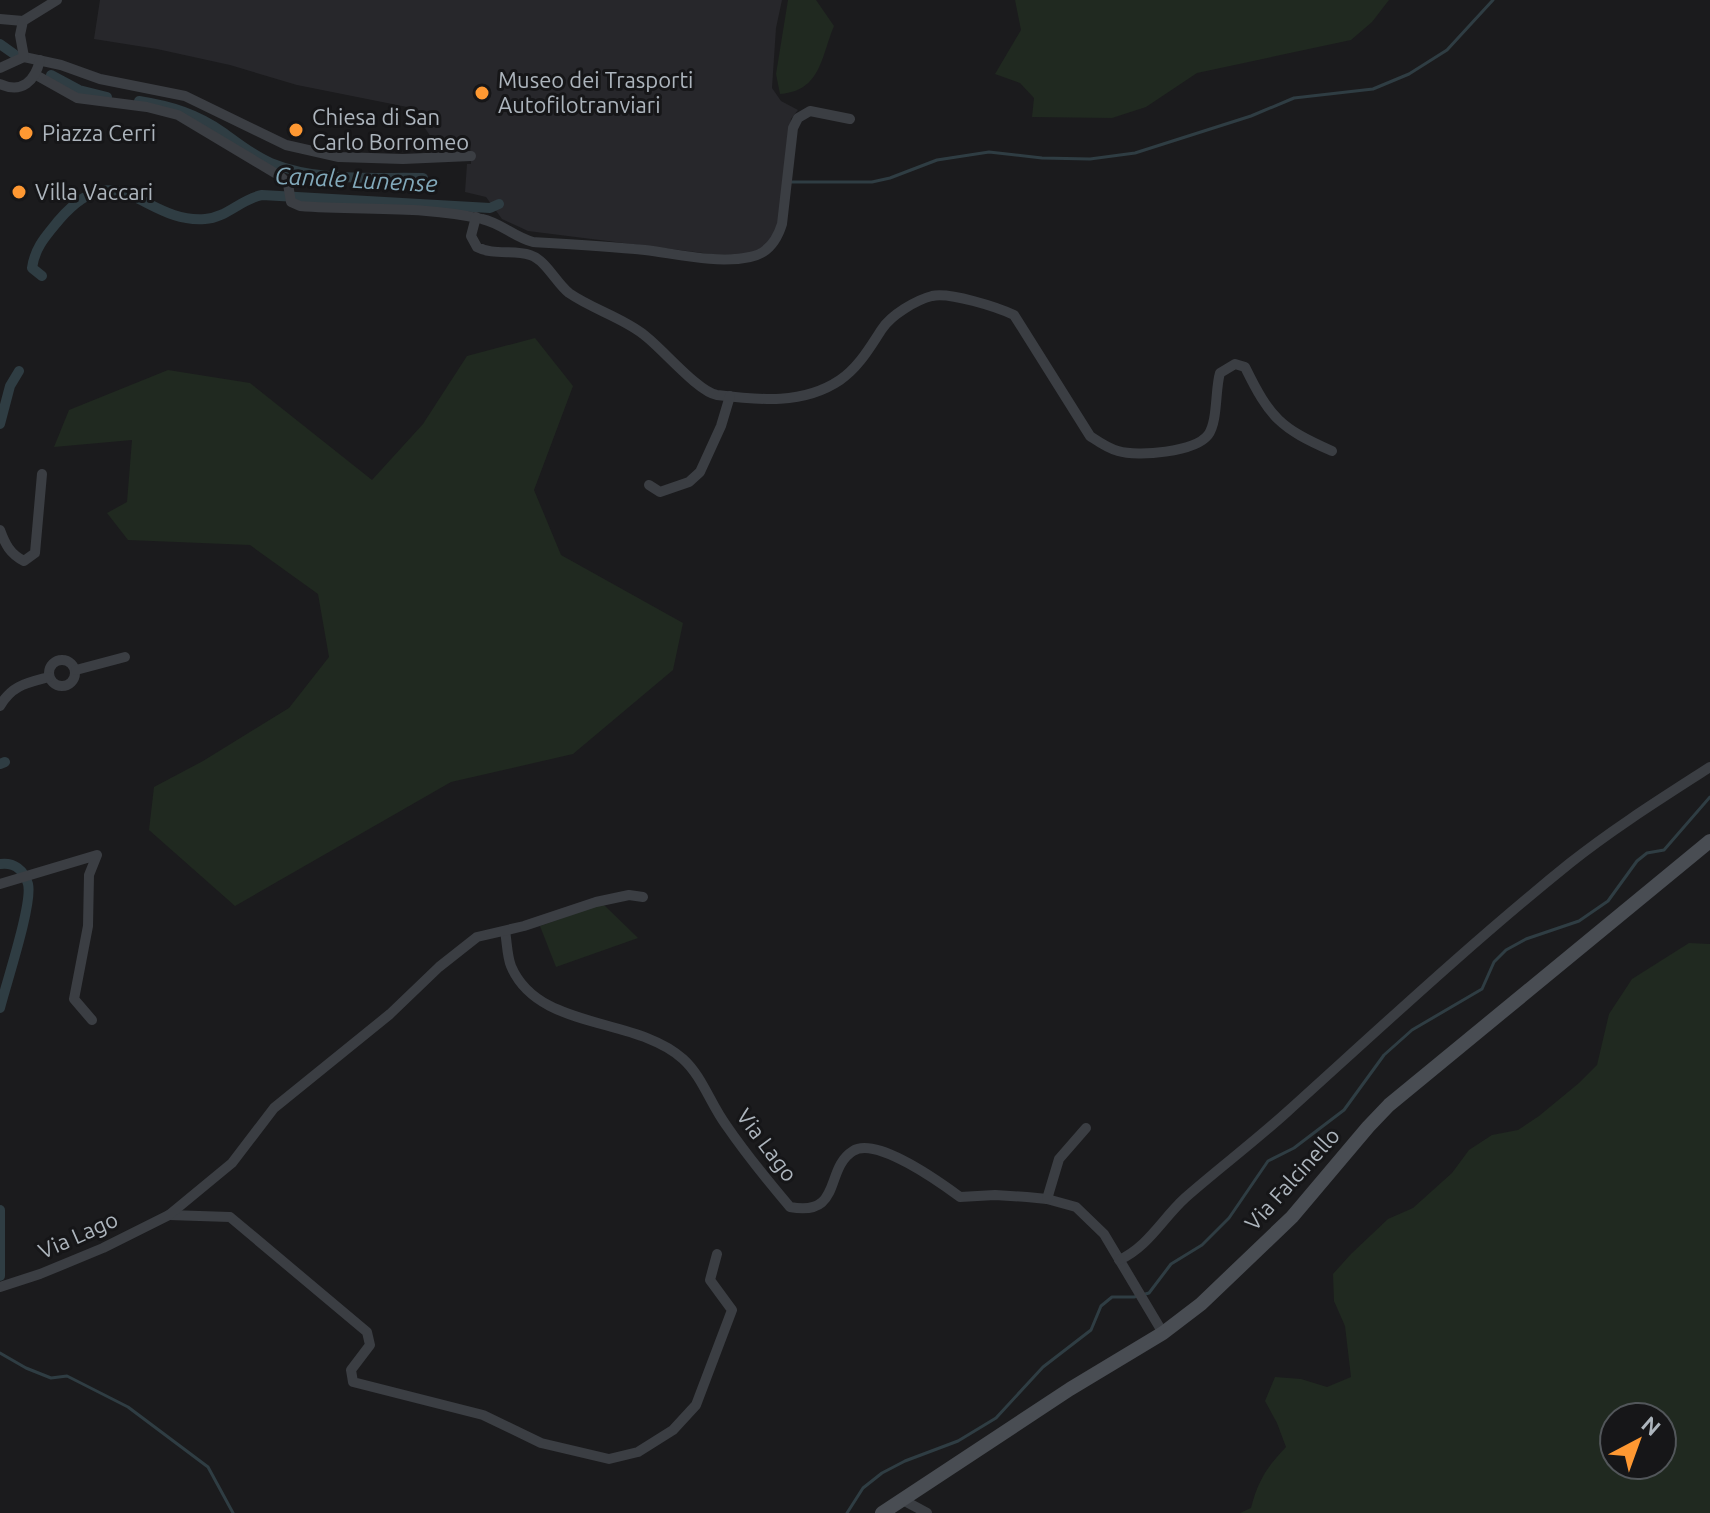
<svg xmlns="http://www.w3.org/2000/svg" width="1710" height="1513" font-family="Ubuntu,sans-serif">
	<rect width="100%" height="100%" fill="#1b1b1d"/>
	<polygon fill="#27272b" points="100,0 782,0 776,28 772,88 781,101 798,110 791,119 779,226 770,242 752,253 719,255 528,231 502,219 486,197 465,192 467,164 471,164 470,143 441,142 441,145 436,145 412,108 297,85 230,65 157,49 94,39"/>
	<g fill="#202920" fill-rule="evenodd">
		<path d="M 788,0 L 816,0 L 834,26 C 821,57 821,91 780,94 L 776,74 Z"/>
		<polygon points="1015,0 1389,0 1372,22 1351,40 1197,73 1146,107 1112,118 1032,117 1034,98 1020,83 995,74 1021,30"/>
		<polygon points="535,338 573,386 534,490 561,555 683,623 673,670 573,754 451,782 235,906 149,830 154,787 203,761 289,708 329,657 318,594 250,545 128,540 107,513 127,502 132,440 54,447 69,410 168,370 250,383 372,480 423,424 467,356"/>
		<polygon points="603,904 638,938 556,967 540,926"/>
		<path d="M 1689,943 L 1710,944 L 1710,1513 L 1240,1513 L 1251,1508 C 1258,1481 1266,1468 1286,1447 L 1277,1423 L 1265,1401 L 1275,1377 L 1301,1379 L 1327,1387 L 1351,1377 L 1345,1326 L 1334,1301 L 1333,1274 L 1351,1254 L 1388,1219 L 1413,1208 L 1452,1173 L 1469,1150 L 1492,1135 L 1518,1130 L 1539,1116 L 1579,1083 L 1597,1065 L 1609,1014 L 1632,979 ZM 1614,1417 L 1662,1417 L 1662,1465 L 1614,1465 Z"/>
	</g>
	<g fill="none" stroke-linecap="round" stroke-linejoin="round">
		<g stroke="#2f3d43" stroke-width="3">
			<polyline points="790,182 872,182 890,178 937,160 989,152 1042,158 1090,159 1135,153 1251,116 1294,98 1373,89 1409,74 1447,50 1493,0"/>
			<polyline points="0,1353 26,1368 51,1378 67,1376 128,1407 208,1467 233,1513"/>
			<polyline points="847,1513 863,1488 882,1473 905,1461 958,1441 996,1418 1043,1367 1091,1330 1101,1306 1112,1297 1134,1297 1149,1293 1171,1264 1202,1245 1229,1218 1268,1161 1294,1148 1344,1110 1384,1055 1412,1030 1482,989 1494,962 1506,950 1526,939 1579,921 1608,901 1637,861 1647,853 1664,850 1710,797"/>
		</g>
		<g stroke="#2f3d43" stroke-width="10">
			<polyline points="0,44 14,54"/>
			<polyline points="51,75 79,90 107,97"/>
			<path d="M 139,101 C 171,106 197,114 224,133 C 239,144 254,156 271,163 C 317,182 374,177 423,178"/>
			<path d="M 42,276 L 32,268 C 35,247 46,236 59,220 C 118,151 144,224 205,219 C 226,218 241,199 262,195 L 490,208 L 499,204"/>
			<polyline points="0,424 10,386 19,371"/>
			<polyline points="0,764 5,762"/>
			<path d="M 0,864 C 14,862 24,870 28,884 C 33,903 6,984 0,1008"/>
			<polyline points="0,1210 0,1276"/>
		</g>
		<g stroke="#3b3e43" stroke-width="10">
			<polyline points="0,19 23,21"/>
			<polyline points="24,57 61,65 100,79 185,96 286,145 339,157 403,159 471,156"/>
			<polyline points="0,68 24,57 20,35 23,21 57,0"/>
			<path d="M 36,75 L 77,98 L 147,107 L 178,115 L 280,176 L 288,184 L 291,202 L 300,206 C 359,211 423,205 482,219 C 501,223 514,237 533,242 C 570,244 608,246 645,250 C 677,254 717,264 750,257 C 767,254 777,240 782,224 L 793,128 L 798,118 L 810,111 L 850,119"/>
			<path d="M 0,84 C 22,94 35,81 40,60"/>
			<path d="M 476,217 L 471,236 L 477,247 C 494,256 513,249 530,255 C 546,260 556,283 569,293 C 592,309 621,317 643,334 C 662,348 698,392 717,395 C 759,400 803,405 840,380 C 859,367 870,347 882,329 C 891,315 916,300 932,296 C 950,292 997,307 1014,315 L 1090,436 C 1099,442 1107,448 1118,451 C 1138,457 1195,452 1208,435 C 1218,422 1215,389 1220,373 L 1235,364 L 1245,367 C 1270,418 1280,428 1332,451"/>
			<polyline points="649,485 660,492 689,482 700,472 721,426 730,396"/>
			<path d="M 0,530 C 5,544 10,554 24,561 L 35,553 L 42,474"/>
			<circle cx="62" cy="673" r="13"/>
			<polyline points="76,670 125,657"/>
			<path d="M 0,706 C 12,685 27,683 49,677"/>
			<polyline points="0,884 97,855 89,875 88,926 74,999 92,1020"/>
			<path d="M 505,931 C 507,942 507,956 511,966 C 538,1031 636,1016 683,1059 C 702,1076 711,1105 726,1125 C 746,1154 767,1180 790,1207 C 843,1217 824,1169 853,1151 C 876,1136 941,1183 960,1197 L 995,1195 L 1027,1197 L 1047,1199 L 1076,1207 L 1104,1234 L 1163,1333"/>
			<polyline points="1047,1199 1059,1159 1086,1128"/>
			<polyline points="169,1215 230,1217 367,1332 370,1345 351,1370 353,1382 483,1415 541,1443 609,1459 638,1452 673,1430 696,1405 732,1310 710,1280 717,1254"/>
			<path d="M 1119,1260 C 1148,1247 1162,1219 1185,1198 C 1218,1169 1254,1142 1287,1112 C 1380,1028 1472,942 1570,863 C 1614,828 1662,798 1710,767"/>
			<polyline points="0,1287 40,1274 103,1248 169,1215 232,1163 274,1108 390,1014 439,967 477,937 524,926 596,902 629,895 643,897"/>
			<polyline points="901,1499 927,1513"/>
		</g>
		<polyline stroke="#494d53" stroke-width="14" points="882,1513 1070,1389 1163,1333 1201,1304 1292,1217 1368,1127 1389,1105 1710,841"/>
	</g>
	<g fill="#fe9832" stroke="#161618" stroke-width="3">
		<circle cx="482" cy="93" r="8"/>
		<circle cx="296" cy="130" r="8"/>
		<circle cx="26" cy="133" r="8"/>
		<circle cx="19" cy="192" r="8"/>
	</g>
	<g text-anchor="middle" stroke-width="6" stroke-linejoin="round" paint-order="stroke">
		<g font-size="22" fill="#adb5bd" stroke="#161618" text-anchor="start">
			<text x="498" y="88">Museo dei Trasporti<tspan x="498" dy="25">Autofilotranviari</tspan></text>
			<text x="312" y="125">Chiesa di San<tspan x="312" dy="25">Carlo Borromeo</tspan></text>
			<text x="42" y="141">Piazza Cerri</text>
			<text x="35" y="200">Villa Vaccari</text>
		</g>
		<g font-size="22" fill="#adb5bd" stroke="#161618">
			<text transform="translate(767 1145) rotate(53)" y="8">Via Lago</text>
			<text transform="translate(1292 1179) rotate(-48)" y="8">Via Falcinello</text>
			<text transform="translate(78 1235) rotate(-24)" y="8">Via Lago</text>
		</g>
		<g font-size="24" font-style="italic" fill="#82a9ba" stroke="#161618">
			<text transform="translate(356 180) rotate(3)" y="8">Canale Lunense</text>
		</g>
	</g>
	<g transform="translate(1638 1441) rotate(41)"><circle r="38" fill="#161618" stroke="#52565a" stroke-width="2"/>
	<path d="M0-6L14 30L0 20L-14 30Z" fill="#fe9832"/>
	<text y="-12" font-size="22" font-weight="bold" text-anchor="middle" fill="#adb5bd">N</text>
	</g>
</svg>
